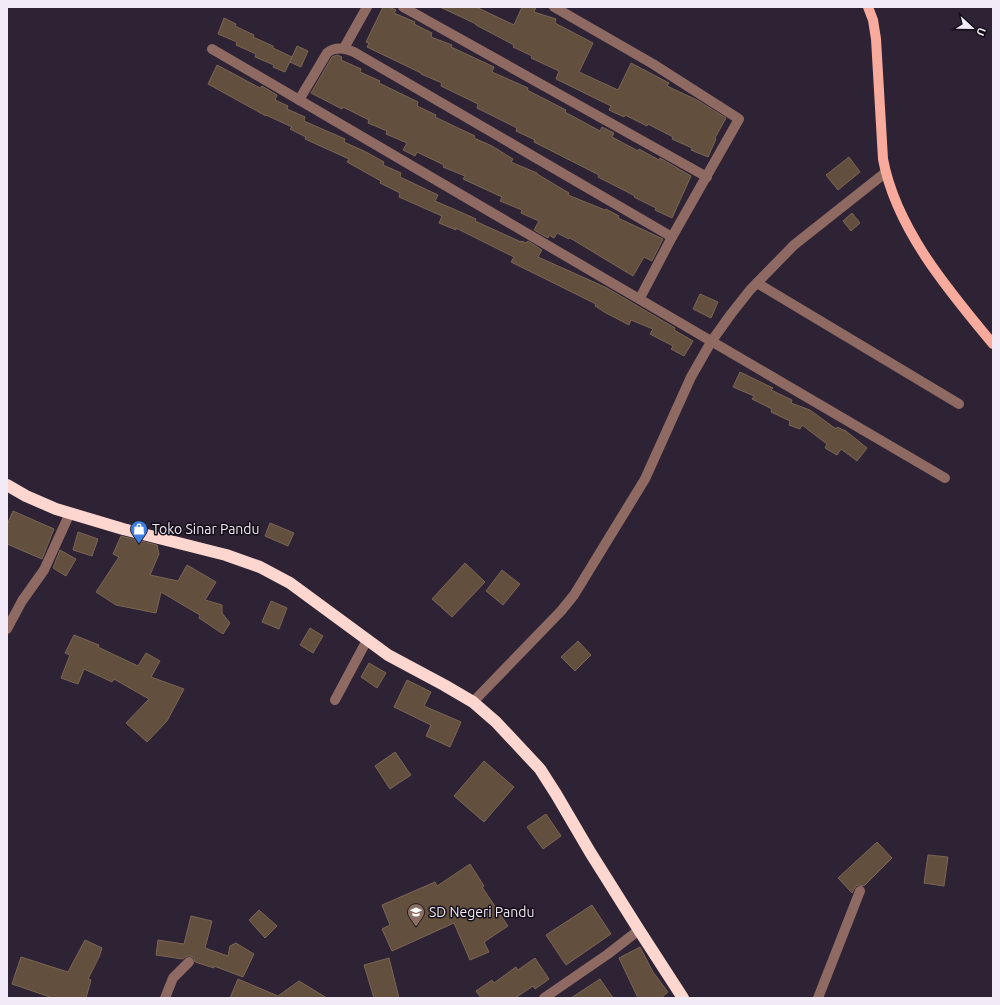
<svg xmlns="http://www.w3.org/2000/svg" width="1000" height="1005" font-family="Ubuntu,sans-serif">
	<rect width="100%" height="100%" fill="#2e2235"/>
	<g fill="#624f3d" stroke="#7a6653">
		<polygon points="383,7 389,7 396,10 394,13 415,22 414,24 432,33 431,37 452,45 451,47 494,67 492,72 528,88 527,90 566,110 565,112 600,131 602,127 614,133 612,137 638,151 639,149 659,160 660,158 691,176 672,218 655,210 656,208 634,197 635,196 598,177 599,175 534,142 535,140 516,131 517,128 477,108 478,104 441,86 442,83 421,74 421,73 367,47 369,43 366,42"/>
		<polygon points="440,7 476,7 514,25 522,7 536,7 534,12 556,19 555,23 593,43 579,72 618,90 631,63 669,83 667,86 697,100 726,118 715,138 716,139 708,157 691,150 692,148 672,139 673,137 648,124 647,126 625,115 624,117 609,110 611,106 556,79 559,71 531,58 532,56 513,47 514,45 476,25 476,24"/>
		<polygon points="224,18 236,24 235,26 254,35 253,37 273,46 273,48 292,57 285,72 273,67 274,65 255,57 256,54 236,45 237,42 218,34"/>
		<polygon points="297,46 308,51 301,67 290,62"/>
		<polygon points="337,55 342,57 341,60 361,69 360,72 380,81 379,83 418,102 417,106 436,115 435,117 475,136 474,138 492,146 513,159 511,162 537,173 537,174 569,193 568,195 605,210 606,209 619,216 618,218 663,239 652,261 644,257 633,276 570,238 569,239 557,233 554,238 549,235 548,238 534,230 539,221 521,213 522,210 500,201 502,197 463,179 465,176 443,167 444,165 417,152 415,156 403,150 407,143 386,134 387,131 368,123 369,120 343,107 342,109 311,93 332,57"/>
		<polygon points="217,65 260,88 262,86 277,95 275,100 288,106 287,109 305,117 304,121 345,139 344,142 364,151 384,162 383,165 401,173 400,177 438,195 435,201 465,214 476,219 475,221 521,242 522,241 526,243 528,241 542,250 538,257 607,288 675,328 674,330 693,341 684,356 671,349 673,346 650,334 653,329 631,320 629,325 606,313 595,306 596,304 511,262 514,257 456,228 456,230 439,223 442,216 399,197 400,193 380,183 381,181 347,162 349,159 305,139 306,137 290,129 292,127 266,115 266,116 208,84"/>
		<polygon points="849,157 860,172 838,190 826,175"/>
		<polygon points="852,213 860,223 851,231 843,221"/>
		<polygon points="700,294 718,302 711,318 693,309"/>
		<polygon points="740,372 773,388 771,390 792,400 791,403 810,410 836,429 837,427 846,431 867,448 857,461 841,449 837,455 825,448 827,444 802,425 800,429 789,425 790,421 771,412 772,409 752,399 754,396 733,387"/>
		<polygon points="13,511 54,529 42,559 7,544 7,525"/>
		<polygon points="270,523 294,533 288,546 265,536"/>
		<polygon points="78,532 98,539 92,556 73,550"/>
		<polygon points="121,536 157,545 159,554 150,575 178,581 187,565 216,582 205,600 222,605 222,613 230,623 223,634 199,618 200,615 161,592 156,613 116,605 96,592 119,557 113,554"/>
		<polygon points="60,550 76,559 66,576 53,568"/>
		<polygon points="465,563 485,582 452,617 432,599"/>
		<polygon points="502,570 520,584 503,605 486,591"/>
		<polygon points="271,601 287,608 279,629 262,622"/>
		<polygon points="310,628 323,636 313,653 300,645"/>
		<polygon points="74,635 99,645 98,647 138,666 146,653 160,661 151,677 184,689 167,721 147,742 126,723 149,699 114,679 112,682 84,669 78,684 61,678 70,655 65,653"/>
		<polygon points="578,641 591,655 575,671 561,657"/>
		<polygon points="369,663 386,673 377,688 361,677"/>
		<polygon points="407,680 431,692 424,706 461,722 450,747 426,736 431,725 394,707"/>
		<polygon points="395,752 411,775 390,789 375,766"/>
		<polygon points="484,761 514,787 484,822 454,796"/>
		<polygon points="546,814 561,836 543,849 527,827"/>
		<polygon points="877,842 892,858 864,886 859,885 856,886 852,893 838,878"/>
		<polygon points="928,855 948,857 944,886 924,883"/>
		<polygon points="470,864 484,886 482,887 508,926 484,942 489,952 470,960 454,923 392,951 382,929 390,925 382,905 435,882 437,886"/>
		<polygon points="592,905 611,934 566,965 546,935"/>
		<polygon points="259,910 277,926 265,938 249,920"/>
		<polygon points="191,916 212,921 205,948 228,956 230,946 236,943 254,954 243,977 214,966 214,968 195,962 194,958 190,956 187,956 183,959 156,955 158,940 184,944"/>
		<polygon points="85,940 102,948 99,957 88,979 91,980 86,998 53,998 12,984 21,957 68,972"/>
		<polygon points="640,947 653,972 668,992 661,998 638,998 619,958"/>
		<polygon points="389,958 399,998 374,998 364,965"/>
		<polygon points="535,958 549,979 535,989 533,986 515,998 481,998 476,991 492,980 494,983 516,967 518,970"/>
		<polygon points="238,979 278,996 299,981 327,998 230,998"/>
		<polygon points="600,979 613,998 571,998"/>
	</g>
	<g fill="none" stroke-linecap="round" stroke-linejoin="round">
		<g stroke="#8f6a63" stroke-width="10">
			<polyline points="403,7 707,177"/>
			<polyline points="554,7 653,64 739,119 672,237 640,298"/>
			<polyline points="344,48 367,7"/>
			<polyline points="212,49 945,478"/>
			<path d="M 299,100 L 327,53 C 335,46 345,48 354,52 L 672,237"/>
			<polyline points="757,283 959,404"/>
			<polyline points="7,629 22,601 44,570 70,513"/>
			<polyline points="335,700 367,640"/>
			<polyline points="473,702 561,611 574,595 645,479 691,377 711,342 731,314 750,290 794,245 885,173"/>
			<polyline points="165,998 173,978 189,962"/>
			<polyline points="544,998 608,954 639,930"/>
			<polyline points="818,998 860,891"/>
		</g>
		<path stroke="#f8ab9d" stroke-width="10" d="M 868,7 L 873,20 L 876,39 L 883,159 C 896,229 949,291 993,344"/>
		<polyline stroke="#fcd6cf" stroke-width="12" points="7,485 26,496 56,509 123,529 226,555 260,567 290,583 388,655 444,685 473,702 496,722 540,769 556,794 590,852 639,930 683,998"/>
	</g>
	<defs>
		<g id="shop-pin" transform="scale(0.9)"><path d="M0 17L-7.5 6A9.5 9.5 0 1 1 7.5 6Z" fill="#3f7fe0" stroke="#130e17"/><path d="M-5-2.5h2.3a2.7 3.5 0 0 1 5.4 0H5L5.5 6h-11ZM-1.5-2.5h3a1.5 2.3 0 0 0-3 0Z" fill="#fff"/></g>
		<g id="school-pin" transform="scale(0.9)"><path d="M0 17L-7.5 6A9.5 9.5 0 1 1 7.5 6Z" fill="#8d6e63" stroke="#130e17"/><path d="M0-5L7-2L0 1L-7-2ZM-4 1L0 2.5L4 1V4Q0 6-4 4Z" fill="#fff"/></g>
	</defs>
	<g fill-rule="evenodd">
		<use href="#shop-pin" x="139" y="529"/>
		<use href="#school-pin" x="416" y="912"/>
	</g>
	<g text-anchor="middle" stroke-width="3" stroke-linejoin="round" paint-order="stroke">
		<g font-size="14" fill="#f2eaf7" stroke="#130e17" text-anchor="start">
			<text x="152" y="534">Toko Sinar Pandu</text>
			<text x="429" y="917">SD Negeri Pandu</text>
		</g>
	</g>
	<rect width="1000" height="1005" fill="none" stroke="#f2eaf7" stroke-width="16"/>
	<g transform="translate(972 28) rotate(112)" stroke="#130e17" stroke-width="3" paint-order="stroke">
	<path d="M0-3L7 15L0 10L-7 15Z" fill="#f2eaf7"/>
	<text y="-6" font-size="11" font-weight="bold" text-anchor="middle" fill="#f2eaf7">U</text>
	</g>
</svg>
